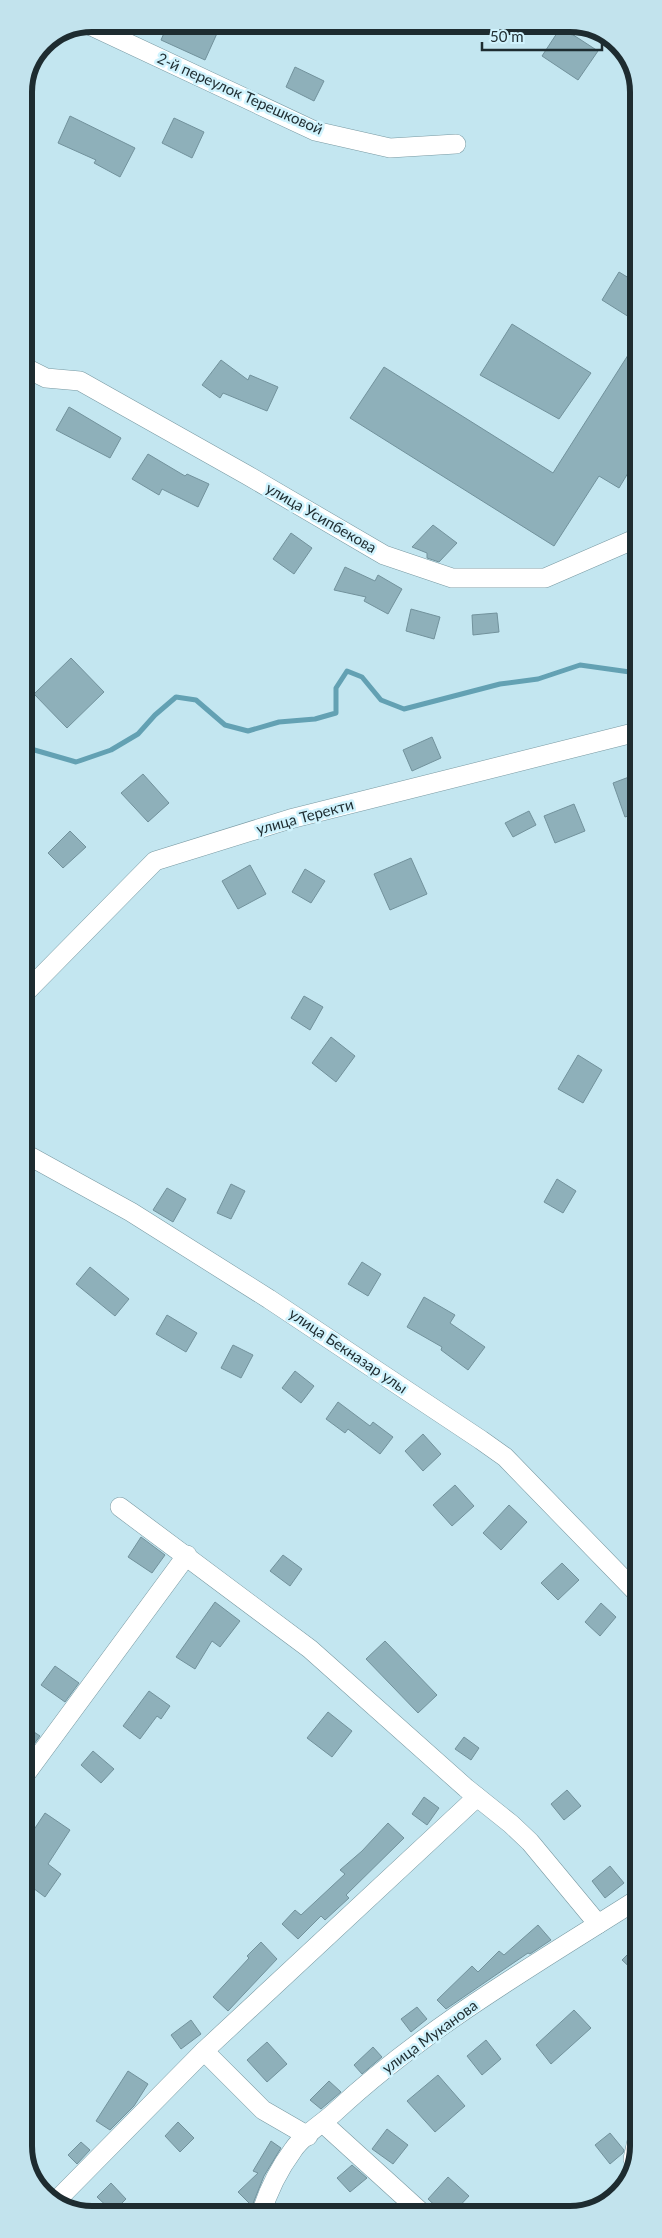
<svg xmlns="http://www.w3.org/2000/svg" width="662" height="2238" font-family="Lato,sans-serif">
	<rect width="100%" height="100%" fill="#c3e6f0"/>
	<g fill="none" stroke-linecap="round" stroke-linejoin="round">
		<polyline stroke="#63a1b3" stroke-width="5" points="24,747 76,762 111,750 138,734 155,715 176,697 196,700 225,725 248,731 279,722 315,719 336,713 336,688 347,671 362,677 381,700 404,709 500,684 538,679 580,665 637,673"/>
	</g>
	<g fill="#8eb0ba" stroke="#72929c">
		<polygon points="168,24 209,24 219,29 205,60 161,40"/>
		<polygon points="561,27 598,51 578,80 542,56"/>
		<polygon points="295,67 324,81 314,101 286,87"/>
		<polygon points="70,116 135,148 120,177 94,163 96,160 58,143"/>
		<polygon points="174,118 204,132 192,158 162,143"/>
		<polygon points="619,272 637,283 637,322 602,300"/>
		<polygon points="512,324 591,373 559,419 480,375"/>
		<polygon points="637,341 637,458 619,488 599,476 554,546 350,418 384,367 553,473"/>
		<polygon points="221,360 248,380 250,375 278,387 267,411 223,393 220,398 202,385"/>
		<polygon points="69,407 121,438 110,458 56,430"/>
		<polygon points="148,454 185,476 187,474 209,484 198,507 162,489 159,495 132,479"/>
		<polygon points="433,525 457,543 439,562 427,558 427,553 412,547"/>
		<polygon points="291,533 312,548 294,574 273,559"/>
		<polygon points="345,567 375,581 378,575 402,589 388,614 364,601 366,597 334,590"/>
		<polygon points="411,609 440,617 434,639 406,631"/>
		<polygon points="497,613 499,632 473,635 472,615"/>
		<polygon points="71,658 104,692 67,728 34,694"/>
		<polygon points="432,737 441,758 412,771 403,750"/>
		<polygon points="143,774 169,803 148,822 121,793"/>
		<polygon points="637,774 637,813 625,817 613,783"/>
		<polygon points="574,804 585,831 555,843 544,816"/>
		<polygon points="529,811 536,825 513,837 505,823"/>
		<polygon points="70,831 86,847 63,868 48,853"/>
		<polygon points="411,858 427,894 390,910 374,874"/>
		<polygon points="250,865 266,894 238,909 222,881"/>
		<polygon points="305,869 325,881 311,903 292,892"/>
		<polygon points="304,996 323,1007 310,1030 291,1018"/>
		<polygon points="331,1037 355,1056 336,1082 312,1063"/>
		<polygon points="578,1055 602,1070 583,1103 558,1089"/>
		<polygon points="557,1179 576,1191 563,1213 544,1202"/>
		<polygon points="231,1184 245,1191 231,1219 217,1213"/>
		<polygon points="167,1188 186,1199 173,1222 153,1210"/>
		<polygon points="362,1262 381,1274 368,1296 348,1284"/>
		<polygon points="90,1267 129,1299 115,1316 76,1284"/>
		<polygon points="424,1297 455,1315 450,1323 485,1347 468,1370 441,1350 442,1347 407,1327"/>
		<polygon points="167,1315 197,1333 186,1352 156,1334"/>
		<polygon points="233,1345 253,1355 241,1378 221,1368"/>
		<polygon points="295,1371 314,1386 301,1403 282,1388"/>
		<polygon points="338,1402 370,1426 373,1422 393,1437 380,1454 348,1429 345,1433 326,1419"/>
		<polygon points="423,1434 441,1454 423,1471 405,1451"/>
		<polygon points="455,1485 474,1506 452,1526 433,1505"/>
		<polygon points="509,1505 527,1522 501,1550 483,1533"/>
		<polygon points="141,1537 165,1555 152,1573 128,1557"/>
		<polygon points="283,1555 302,1569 290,1586 270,1571"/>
		<polygon points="562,1563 579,1580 558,1600 541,1583"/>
		<polygon points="215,1602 240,1621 220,1647 212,1641 195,1669 176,1657"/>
		<polygon points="601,1603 616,1617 600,1636 585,1622"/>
		<polygon points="385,1641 437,1695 418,1713 366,1659"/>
		<polygon points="55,1666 79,1683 65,1702 41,1685"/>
		<polygon points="149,1691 170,1706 161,1719 157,1716 140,1739 123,1726"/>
		<polygon points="328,1712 352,1731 332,1757 307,1738"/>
		<polygon points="25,1726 40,1736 25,1756"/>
		<polygon points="464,1737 479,1748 471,1760 455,1749"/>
		<polygon points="93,1751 114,1769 101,1783 81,1765"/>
		<polygon points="567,1790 581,1806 564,1820 551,1804"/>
		<polygon points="424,1797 439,1808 427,1825 412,1814"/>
		<polygon points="45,1813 70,1830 48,1864 61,1874 45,1897 25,1882 25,1843"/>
		<polygon points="388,1823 404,1838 346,1895 349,1898 325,1920 321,1916 298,1939 282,1924 295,1910 301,1915 345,1874 340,1870 362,1851"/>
		<polygon points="610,1866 624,1883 605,1898 592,1881"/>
		<polygon points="538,1925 551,1940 530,1954 528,1953 446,2009 437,2000 472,1966 478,1972 499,1951 504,1955"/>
		<polygon points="261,1942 277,1959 228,2011 213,1997 249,1958 247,1956"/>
		<polygon points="638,1944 638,1975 622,1960"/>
		<polygon points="417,2007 427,2019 411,2032 401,2019"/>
		<polygon points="574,2010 591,2028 551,2064 536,2045"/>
		<polygon points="191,2020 201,2034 181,2049 171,2035"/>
		<polygon points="486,2040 501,2059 482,2075 467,2056"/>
		<polygon points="267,2042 287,2064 267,2082 247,2060"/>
		<polygon points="373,2047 382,2057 362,2074 354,2065"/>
		<polygon points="128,2071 148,2084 134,2106 110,2130 96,2121"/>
		<polygon points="438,2075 465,2106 435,2132 407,2101"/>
		<polygon points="329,2081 341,2092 321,2109 310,2100"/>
		<polygon points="178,2122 194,2138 180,2152 165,2136"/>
		<polygon points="387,2129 408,2145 393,2164 372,2149"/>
		<polygon points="610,2133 624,2150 623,2153 610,2164 595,2145"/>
		<polygon points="271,2141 281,2148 264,2176 252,2206 238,2192 258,2173 253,2171"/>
		<polygon points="81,2142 90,2150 77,2164 68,2155"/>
		<polygon points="352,2165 367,2178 350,2192 337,2178"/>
		<polygon points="448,2177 469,2196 453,2213 443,2213 428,2199"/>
		<polygon points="111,2183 126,2199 113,2212 97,2197"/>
	</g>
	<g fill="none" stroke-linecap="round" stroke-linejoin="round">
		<g stroke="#7899a2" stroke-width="20">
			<g id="minor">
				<polyline points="89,25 315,131 390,148 456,144"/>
				<polyline points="24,367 46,378 80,381 247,475 384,555 452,578 545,578 635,539"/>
				<polyline points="24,994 155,861 290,819 637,732"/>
				<polyline points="24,1153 131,1212 269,1299 481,1440 505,1457 638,1594"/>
				<polyline points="120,1507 310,1649 466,1788 511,1824 530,1842 598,1924"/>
				<polyline points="25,1775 187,1555"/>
				<polyline points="204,2051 263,2110 308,2136"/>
				<polyline points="323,2123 422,2213"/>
				<polyline points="633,2159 638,2136"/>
				<polyline points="56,2201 204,2051 477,1797"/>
				<path d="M 261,2214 C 268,2191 279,2169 293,2150 C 303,2135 322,2124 335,2112 C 425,2028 534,1965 638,1899"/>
			</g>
		</g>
		<use href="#minor" stroke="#fff" stroke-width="19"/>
	</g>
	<g text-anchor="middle" stroke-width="5" stroke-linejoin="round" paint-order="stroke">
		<g font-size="15" fill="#1e2c30" stroke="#d0f3fd">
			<text transform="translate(240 94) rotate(24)" y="5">2-й переулок Терешковой</text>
			<text transform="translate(321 518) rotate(30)" y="5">улица Усипбекова</text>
			<text transform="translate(305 817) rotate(-15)" y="5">улица Теректи</text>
			<text transform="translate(348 1351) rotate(34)" y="5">улица Бекназар улы</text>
			<text transform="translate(430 2037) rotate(-36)" y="5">улица Муканова</text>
		</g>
	</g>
	<path d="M0 0H662V2238H0ZM92 32H570A60 60 0 0 1 630 92V2146A60 60 0 0 1 570 2206H92A60 60 0 0 1 32 2146V92A60 60 0 0 1 92 32Z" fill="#c2e3ed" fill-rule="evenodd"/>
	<path fill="none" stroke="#1e2c30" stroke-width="6" d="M92 32H570A60 60 0 0 1 630 92V2146A60 60 0 0 1 570 2206H92A60 60 0 0 1 32 2146V92A60 60 0 0 1 92 32Z"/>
	<path d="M482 42v8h120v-8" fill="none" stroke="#1e2c30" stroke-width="2.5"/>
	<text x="490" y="42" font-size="15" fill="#1e2c30" stroke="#d0f3fd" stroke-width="4" paint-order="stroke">50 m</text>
</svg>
